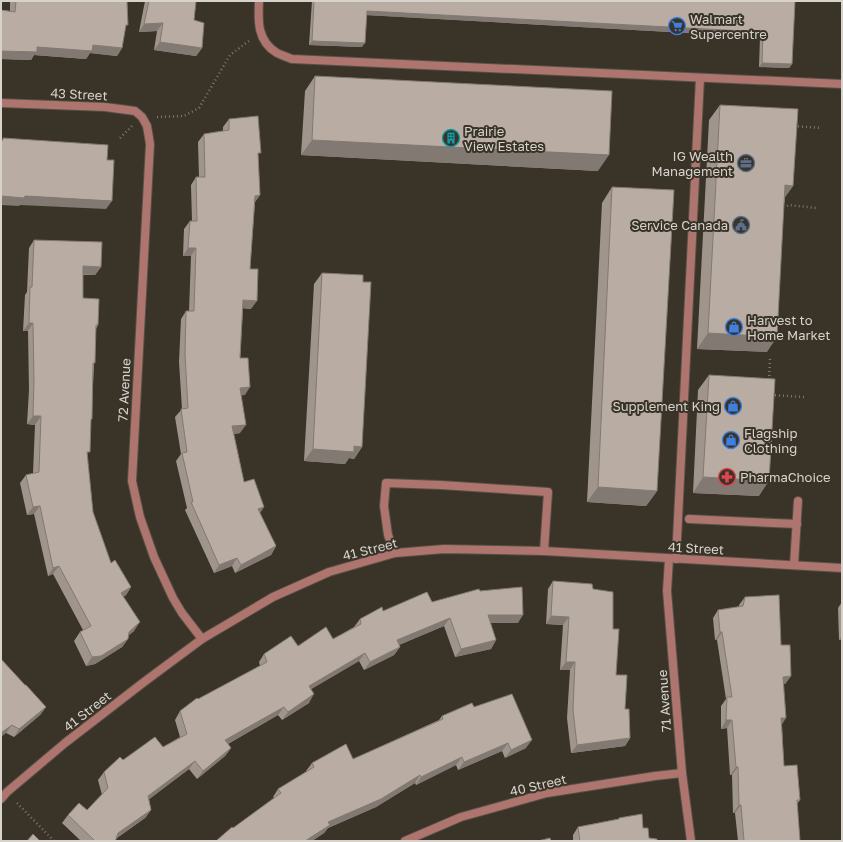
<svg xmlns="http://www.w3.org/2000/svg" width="843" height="842" font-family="'Golos Text',sans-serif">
	<rect width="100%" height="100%" fill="#393328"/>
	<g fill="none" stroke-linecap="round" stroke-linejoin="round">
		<g stroke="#555046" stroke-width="10">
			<g id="lane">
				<path d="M 259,1 C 258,21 257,41 277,53 C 281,55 287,57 292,59 L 842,84"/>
				<polyline points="689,519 797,524"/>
				<polyline points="395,553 388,535 384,506 386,483 441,485 548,492 544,551"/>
				<polyline points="676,559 700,78"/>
				<polyline points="794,565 798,501"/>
			</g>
		</g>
		<g stroke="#555046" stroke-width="10">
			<g id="street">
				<polyline points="1,103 105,107 135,111 142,117 147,126 150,144 132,481 140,517 154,557 173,598 182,613 202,639"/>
				<polyline points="669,559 667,591 682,773 691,841"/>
				<polyline points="1,799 7,792 65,743 144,682 202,639 273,597 329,572 395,553 444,549 544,551 842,568"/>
				<polyline points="405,841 461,817 547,793 655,776 682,773"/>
			</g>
		</g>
		<g stroke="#7d776e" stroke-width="2.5" stroke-dasharray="1 3" stroke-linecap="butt">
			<polyline points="157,117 184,116 199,108 230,55 242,46 249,41"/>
			<polyline points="794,126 821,128"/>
			<polyline points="120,138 132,126"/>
			<polyline points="787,206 789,205 816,208"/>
			<polyline points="769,380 770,359"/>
			<polyline points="771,395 805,397"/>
			<polyline points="17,803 54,841"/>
		</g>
		<use href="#lane" stroke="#ae746e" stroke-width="8"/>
		<use href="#street" stroke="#ae746e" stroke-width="8"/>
	</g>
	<g fill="#9f958c">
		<polygon points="10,1 127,1 125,28 122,48 117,56 90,53 86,59 34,55 31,60 1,59 1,10 10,11"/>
		<polygon points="145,1 196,1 194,20 202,48 196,56 154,50 157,31 139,32"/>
		<polygon points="312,1 795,1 792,64 789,68 759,67 760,37 367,15 362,47 309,45"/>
		<polygon points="315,76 598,171 301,155 305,91"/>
		<polygon points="720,105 793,186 785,197 767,352 697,349 709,120"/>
		<polygon points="229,119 258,156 260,195 255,202 250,269 251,309 243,308 240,358 245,395 241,395 240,433 234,434 244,482 276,546 271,555 235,573 232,566 214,573 185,510 187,508 176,461 181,454 175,417 182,409 179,362 181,319 186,311 189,311 191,256 183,256 184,229 190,221 192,221 191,185 196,177 199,177 198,142 204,134 223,131 223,127"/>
		<polygon points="612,187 657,491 646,506 587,502 602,203"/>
		<polygon points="34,240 101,267 95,275 83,275 83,298 98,325 96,329 91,421 87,456 93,512 111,563 131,587 126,595 123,597 134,631 128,636 128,639 122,647 95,664 86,666 74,641 80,632 83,630 53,574 48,576 34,514 27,515 20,483 26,475 33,473 35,425 27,424 29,390 28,331 23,331 25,295 27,292 29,248"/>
		<polygon points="322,273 362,447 354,459 349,458 345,464 304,461 314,284"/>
		<polygon points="709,375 759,496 693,493 698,390"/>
		<polygon points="553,581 593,589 613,629 616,675 625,709 630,738 625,746 571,753 567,718 570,670 560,670 563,625 546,624 548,589"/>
		<polygon points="480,591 518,623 490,623 496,640 491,649 455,657 444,626 399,645 400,647 394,655 364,670 359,661 311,689 309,703 282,720 278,715 228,744 231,748 225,756 197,779 189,769 149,799 151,810 145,818 117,838 115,841 81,841 62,823 68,815 87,810 102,795 98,780 104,772 123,760 163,747 180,737 175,720 180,711 198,699 260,666 259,662 264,654 298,646 333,639 354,627 360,619 383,611 432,602"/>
		<polygon points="745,597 781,645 791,676 785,684 784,684 782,725 784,766 800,800 797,804 800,841 738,841 735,813 733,813 732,775 730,775 727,728 721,729 721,706 726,699 717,640 715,640 713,618 718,610 739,607 739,605"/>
		<polygon points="842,602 842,640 839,640 838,608"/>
		<polygon points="25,685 46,707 40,715 14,737 6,733"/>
		<polygon points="474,707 526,748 505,758 502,751 458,770 456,765 416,785 415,783 376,807 328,828 324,833 312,841 216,841 274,798 273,797 278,789 307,772 306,771 312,763 353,759 439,720 442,716"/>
		<polygon points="619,818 643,828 649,838 657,841 573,841 573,835 578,827 618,819"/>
	</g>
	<g fill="#827972">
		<polygon points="367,11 763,32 760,37 364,15"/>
		<polygon points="163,23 157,31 139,32 144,24"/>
		<polygon points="312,41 365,43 362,47 309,45"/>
		<polygon points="160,42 202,48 196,56 154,50"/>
		<polygon points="93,45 122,48 117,56 90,53 86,59 34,55 31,60 1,59 1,51 37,47"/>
		<polygon points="762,63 792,64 789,68 759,67"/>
		<polygon points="312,140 609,155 598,171 301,155"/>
		<polygon points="785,185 793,186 782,201"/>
		<polygon points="260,195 254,203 255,196"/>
		<polygon points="1,196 25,196 112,201 106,209 20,205 19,206 1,205"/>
		<polygon points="188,248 196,248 191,256 183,256"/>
		<polygon points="83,266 101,267 95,275 78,274"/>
		<polygon points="243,300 257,301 251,309 237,308"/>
		<polygon points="29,323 33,323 28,331 23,331"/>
		<polygon points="708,333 777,337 767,352 697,349"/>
		<polygon points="250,387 245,395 234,396 240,388"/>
		<polygon points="33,416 41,416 35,425 27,424"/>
		<polygon points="246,425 240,433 226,435 232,426"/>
		<polygon points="354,446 362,447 354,459 349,458 345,464 304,461 313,449"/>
		<polygon points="703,477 769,481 759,496 693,493"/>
		<polygon points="598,487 657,491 646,506 587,502"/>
		<polygon points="40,506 34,514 27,515 33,507"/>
		<polygon points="264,507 259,515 258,509"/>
		<polygon points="276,546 271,555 235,573 241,565"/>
		<polygon points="237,558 232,566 214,573 219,565"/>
		<polygon points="59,566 53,574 48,576 53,568"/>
		<polygon points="131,587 126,595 115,601 121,593"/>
		<polygon points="488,615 523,615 518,623 482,623"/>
		<polygon points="551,616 569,617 563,625 546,624"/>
		<polygon points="450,618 444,626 391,648 397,640"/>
		<polygon points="140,622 134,631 123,640 129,632"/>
		<polygon points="720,632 722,632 717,640 715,640"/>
		<polygon points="842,636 842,640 839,640"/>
		<polygon points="128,639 122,647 95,664 86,666 92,657"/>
		<polygon points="496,640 491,649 455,657 461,649"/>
		<polygon points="400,647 394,655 364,670 370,662"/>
		<polygon points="365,653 359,661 303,694 309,686"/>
		<polygon points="566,662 575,662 570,670 560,670"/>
		<polygon points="791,676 785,684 778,685 783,677"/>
		<polygon points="314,694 309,703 282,720 288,712"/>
		<polygon points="46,707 40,715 14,737 19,729"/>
		<polygon points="284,707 278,715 220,748 225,740"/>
		<polygon points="781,718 786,718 781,726"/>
		<polygon points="726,720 732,720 727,728 721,729"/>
		<polygon points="12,725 6,733 1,737 1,733"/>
		<polygon points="630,738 625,746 571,753 577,745"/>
		<polygon points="532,740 526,748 505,758 511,750"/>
		<polygon points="508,743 502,751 458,770 464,762"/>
		<polygon points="231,748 225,756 197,779 203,771"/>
		<polygon points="462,757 456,765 416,785 421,777"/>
		<polygon points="195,761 189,769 143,804 148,796"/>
		<polygon points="736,767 738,767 732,775 730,775"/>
		<polygon points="420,775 415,783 376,807 328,828 324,833 312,841 305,841 328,822"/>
		<polygon points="739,805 741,805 735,813 733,813"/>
		<polygon points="151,810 145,818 112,841 118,833"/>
	</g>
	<g fill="#b9ada3" stroke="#827972">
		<polygon points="16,1 127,1 128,25 126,25 122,48 93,45 92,51 37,47 37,52 1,51 1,10 15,12"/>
		<polygon points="149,1 196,1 194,20 204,23 202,48 160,42 163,23 144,24"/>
		<polygon points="314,1 795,1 792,64 762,63 763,32 367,11 365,43 312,41"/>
		<polygon points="315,76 612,91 609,155 312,140"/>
		<polygon points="720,105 798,109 793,186 785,185 777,337 708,333"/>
		<polygon points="258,116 261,153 258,153 260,195 255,196 250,269 258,269 257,301 243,300 240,358 248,358 250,387 240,388 246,425 232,426 244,482 254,479 264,507 258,509 276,546 241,565 237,558 219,565 191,502 193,502 182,453 187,452 181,409 188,408 185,354 186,311 194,311 196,248 188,248 190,221 197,221 196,177 205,177 204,134 229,130 229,119"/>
		<polygon points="3,138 108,145 107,160 114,160 112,201 25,196 24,198 1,196 1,140 3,140"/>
		<polygon points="612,187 674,190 657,491 598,487"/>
		<polygon points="34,240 102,242 101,267 83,266 83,298 99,299 98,325 96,325 95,363 93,363 92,419 91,419 90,452 87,452 93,512 111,563 115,560 131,587 121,593 140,622 129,632 128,639 101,656 92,657 80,632 91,626 59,566 53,568 40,506 33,507 26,475 39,472 41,416 33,416 34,382 33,323 29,323 30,287 32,287"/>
		<polygon points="322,273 363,275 363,282 371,282 362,447 354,446 354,452 313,449"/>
		<polygon points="709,375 775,379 769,481 703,477"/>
		<polygon points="553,581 592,584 593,589 613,592 613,629 619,629 616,675 627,675 625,709 629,709 630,738 577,745 573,710 575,662 566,662 569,617 551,616"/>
		<polygon points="522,587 523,615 488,615 496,640 461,649 450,618 397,640 400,647 370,662 365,653 309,686 314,694 288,712 284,707 225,740 231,748 203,771 195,761 148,796 151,810 118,833 116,839 115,841 95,841 68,815 79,803 87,810 108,788 104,772 120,757 123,760 155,737 163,747 187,734 180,711 197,698 198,699 267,662 264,654 291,636 298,646 326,627 333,639 361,624 360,619 382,607 383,611 427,592 432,602 479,589 480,591"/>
		<polygon points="779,595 781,645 790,645 791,676 783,677 786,718 781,718 784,766 797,765 800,800 797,800 800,841 744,841 741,805 739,805 738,767 736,767 732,720 726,720 727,697 732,697 722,632 720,632 718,610 743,606 745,597"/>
		<polygon points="1,659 25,685 26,685 46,707 19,729 12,725 1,733"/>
		<polygon points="512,694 532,740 511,750 508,743 464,762 462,757 421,777 420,775 381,799 328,822 330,825 305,841 216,841 232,827 233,828 281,793 278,789 314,767 312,763 346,744 353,759 443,719 442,716 472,703 474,707"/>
		<polygon points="642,814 643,828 648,828 649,838 657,839 657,841 580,841 578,827 619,819 619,818"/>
		<polygon points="33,834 40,841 27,841"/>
		<polygon points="550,838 551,841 538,841"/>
	</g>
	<defs>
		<g id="supermarket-ring" transform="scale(0.9)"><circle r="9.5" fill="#393328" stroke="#3f7fe0" stroke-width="1.5"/><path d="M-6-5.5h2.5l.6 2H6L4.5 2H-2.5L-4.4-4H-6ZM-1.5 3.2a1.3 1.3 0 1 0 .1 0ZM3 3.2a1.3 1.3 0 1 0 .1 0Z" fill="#3f7fe0"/></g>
		<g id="building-ring" transform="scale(0.9)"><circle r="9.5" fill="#393328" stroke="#0f9aa8" stroke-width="1.5"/><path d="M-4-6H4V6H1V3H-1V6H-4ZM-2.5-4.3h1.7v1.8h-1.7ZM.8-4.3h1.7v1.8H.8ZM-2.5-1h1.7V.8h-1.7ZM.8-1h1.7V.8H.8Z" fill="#0f9aa8"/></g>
		<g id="office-ring" transform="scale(0.9)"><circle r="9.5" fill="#393328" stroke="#5c6f8a" stroke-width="1.5"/><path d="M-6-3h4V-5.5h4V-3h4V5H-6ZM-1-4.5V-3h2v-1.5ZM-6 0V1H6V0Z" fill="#5c6f8a"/></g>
		<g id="civic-ring" transform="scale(0.9)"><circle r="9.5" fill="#393328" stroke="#5c6f8a" stroke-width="1.5"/><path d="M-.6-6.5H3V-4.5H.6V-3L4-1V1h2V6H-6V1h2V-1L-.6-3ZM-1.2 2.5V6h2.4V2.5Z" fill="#5c6f8a"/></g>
		<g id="shop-ring" transform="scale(0.9)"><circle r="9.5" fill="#393328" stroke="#3f7fe0" stroke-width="1.5"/><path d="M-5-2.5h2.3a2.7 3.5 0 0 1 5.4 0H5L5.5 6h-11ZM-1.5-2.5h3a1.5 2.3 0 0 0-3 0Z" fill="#3f7fe0"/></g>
		<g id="pharmacy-ring" transform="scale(0.9)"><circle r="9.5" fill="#393328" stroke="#e0444e" stroke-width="1.5"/><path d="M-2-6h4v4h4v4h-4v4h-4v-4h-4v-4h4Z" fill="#e0444e"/></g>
	</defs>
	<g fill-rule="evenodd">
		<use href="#supermarket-ring" x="677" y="26"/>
		<use href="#building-ring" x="451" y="138"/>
		<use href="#office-ring" x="746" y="163"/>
		<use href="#civic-ring" x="741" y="225"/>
		<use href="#shop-ring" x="734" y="327"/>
		<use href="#shop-ring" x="733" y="406"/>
		<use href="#shop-ring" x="731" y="440"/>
		<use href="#pharmacy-ring" x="727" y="477"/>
	</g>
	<g text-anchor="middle" stroke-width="4" stroke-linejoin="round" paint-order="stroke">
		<g font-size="13" fill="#d7d3cc" stroke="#393328" text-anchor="start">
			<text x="690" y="24">Walmart<tspan x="690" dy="15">Supercentre</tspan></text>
			<text x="464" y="136">Prairie<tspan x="464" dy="15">View Estates</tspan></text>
			<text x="733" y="161" text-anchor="end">IG Wealth<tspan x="733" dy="15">Management</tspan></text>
			<text x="728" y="230" text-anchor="end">Service Canada</text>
			<text x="747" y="325">Harvest to<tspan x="747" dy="15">Home Market</tspan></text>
			<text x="720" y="411" text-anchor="end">Supplement King</text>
			<text x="744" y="438">Flagship<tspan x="744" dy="15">Clothing</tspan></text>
			<text x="740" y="482">PharmaChoice</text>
		</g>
		<g font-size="13" fill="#d7d3cc" stroke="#393328">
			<text transform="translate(79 94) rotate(3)" y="5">43 Street</text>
			<text transform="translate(124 390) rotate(-87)" y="5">72 Avenue</text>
			<text transform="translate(696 548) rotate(3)" y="5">41 Street</text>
			<text transform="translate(370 549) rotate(-14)" y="5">41 Street</text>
			<text transform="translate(664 701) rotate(-94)" y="5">71 Avenue</text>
			<text transform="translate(87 711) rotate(-38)" y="5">41 Street</text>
			<text transform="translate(538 785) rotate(-13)" y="5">40 Street</text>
		</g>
	</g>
	<rect width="843" height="842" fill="none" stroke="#d7d3cc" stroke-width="4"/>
</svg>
